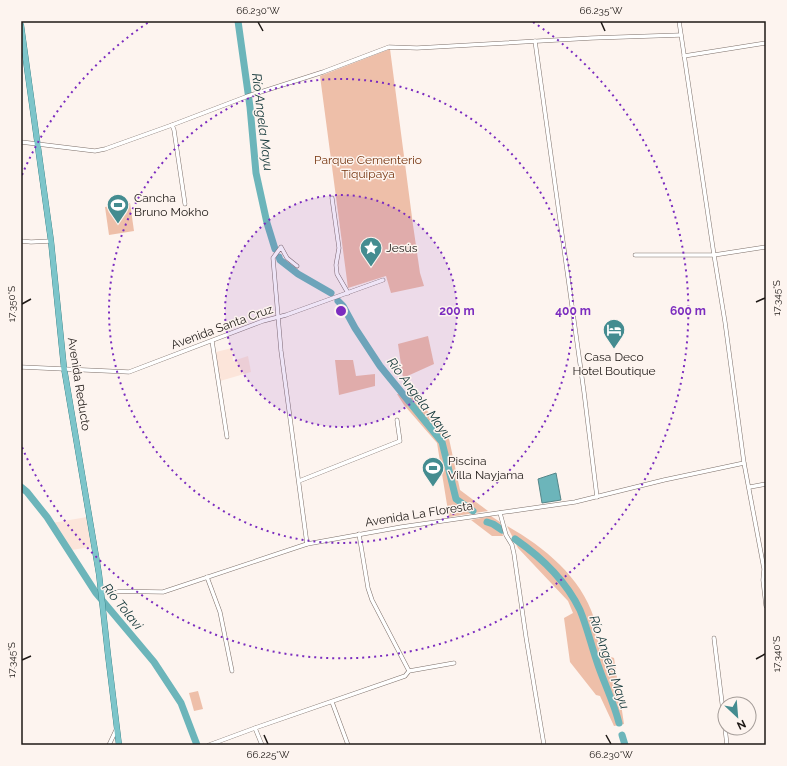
<svg xmlns="http://www.w3.org/2000/svg" width="787" height="766" font-family="Raleway,sans-serif">
	<rect width="100%" height="100%" fill="#fdf4ef"/>
	<g fill="#fce5da">
		<polygon points="232,348 233,361 248,356 251,372 220,381 216,352"/>
		<polygon points="87,517 91,547 65,551 50,527 52,523"/>
	</g>
	<g fill="#eebfa9">
		<polygon points="390,49 413,225 420,273 424,286 391,293 386,276 348,288 320,76"/>
		<polygon points="130,203 134,231 109,235 105,207"/>
		<polygon points="428,336 434,364 403,378 398,344"/>
		<polygon points="335,360 353,360 356,376 375,374 375,386 339,395"/>
		<polygon points="397,394 413,395 448,434 460,490 488,511 449,517 437,443 404,405"/>
		<polygon points="491,516 500,522 503,536 492,536 471,520"/>
		<path d="M 507,526 C 543,546 581,577 594,618 C 596,624 594,631 596,636 C 598,643 603,649 606,655 L 614,658 L 624,724 L 614,726 L 600,696 L 596,695 L 570,662 L 564,618 L 573,613 L 568,601 L 518,548 Z"/>
		<polygon points="198,691 203,709 194,711 189,693"/>
	</g>
	<polygon fill="#6cb5ba" stroke="#558689" points="556,473 561,500 542,503 538,479"/>
	<g fill="none" stroke-linecap="round" stroke-linejoin="round">
		<g stroke="#6cb5ba" stroke-width="7">
			<polyline points="238,21 250,107 256,173 267,223 275,249"/>
			<polyline points="279,257 280,260 298,274 331,293"/>
			<polyline points="338,301 343,306 355,328 380,366 442,442 456,499 473,511"/>
			<polyline points="21,487 27,492 47,517 96,593 154,662 181,703 197,745"/>
			<polyline points="487,522 493,524 502,530"/>
			<path d="M 515,539 C 541,557 566,581 580,610 C 587,627 592,648 598,665 C 605,685 614,703 619,723"/>
			<polyline points="622,735 625,745"/>
		</g>
		<g stroke="#7d706a" stroke-width="4.5">
			<g id="street">
				<polyline points="679,21 714,255 725,322 744,463 764,569 763,580 766,606"/>
				<polyline points="535,41 584,392 597,497"/>
				<polyline points="684,56 766,43"/>
				<polyline points="172,125 174,130 185,204"/>
				<polyline points="21,142 95,151 105,149 172,125 248,96 323,72 389,47 417,48 592,38 681,35"/>
				<polyline points="332,198 339,248 336,265 337,274 348,293"/>
				<polyline points="21,241 31,242 51,241"/>
				<polyline points="635,255 714,255 766,247"/>
				<polyline points="297,266 287,258 281,247 273,258 281,351 307,544"/>
				<polyline points="212,341 227,437"/>
				<polyline points="21,367 129,372 263,321 286,315 383,280"/>
				<polyline points="299,481 400,441 397,420"/>
				<polyline points="750,487 766,484"/>
				<polyline points="500,513 506,535 512,545 514,554 526,637 544,745"/>
				<polyline points="359,534 368,588 372,600 409,671"/>
				<polyline points="207,577 220,612 232,671"/>
				<polyline points="101,591 163,592 307,544 401,527 575,502 664,480 744,463"/>
				<polyline points="714,638 725,727"/>
				<polyline points="332,702 348,745"/>
				<polyline points="255,728 262,745"/>
				<polyline points="725,728 727,745"/>
				<polyline points="109,745 117,728"/>
				<polyline points="209,745 255,728 405,676 409,671 454,663"/>
			</g>
		</g>
		<g stroke="#237074" stroke-width="6">
			<polyline id="primary" points="21,25 51,241 64,368 99,574 108,655 119,745"/>
		</g>
		<use href="#street" stroke="#fff" stroke-width="3.5"/>
		<use href="#primary" stroke="#7dc5ca" stroke-width="5.5"/>
	</g>
	<path fill="none" stroke="#1e1916" stroke-width="1.5" d="M 258,22 L 263,31M 601,22 L 605,31M 756,302 L 765,298M 22,304 L 31,299M 756,659 L 765,654M 22,660 L 31,656M 264,735 L 268,744M 606,735 L 611,744"/>
	<circle cx="341" cy="311" r="116" fill="#7b2cbf" fill-opacity=".12"/>
	<g fill="none" stroke="#7b2cbf" stroke-width="2" stroke-dasharray="2 4">
		<circle cx="341" cy="311" r="116"/>
		<circle cx="341" cy="311" r="232"/>
		<path d="M22 175A347 347 0 0 1 149 22M533 22A347 347 0 1 1 22 447"/>
	</g>
	<defs>
		<g id="stadium-pin" transform="scale(1.15)"><path d="M0 17L-7.5 6A9.5 9.5 0 1 1 7.5 6Z" fill="#448c90" stroke="#fdf4ef"/><path d="M0-5a6.5 5 0 1 0 0 10a6.5 5 0 1 0 0-10ZM-3.5-1.8h7v3.6h-7Z" fill="#fff"/></g>
		<g id="sight-pin" transform="scale(1.15)"><path d="M0 17L-7.5 6A9.5 9.5 0 1 1 7.5 6Z" fill="#448c90" stroke="#fdf4ef"/><path d="M0-6L1.8-2.2L6-1.7L2.9 1.2L3.7 5.4L0 3.3L-3.7 5.4L-2.9 1.2L-6-1.7L-1.8-2.2Z" fill="#fff"/></g>
		<g id="hotel-pin" transform="scale(1.15)"><path d="M0 17L-7.5 6A9.5 9.5 0 1 1 7.5 6Z" fill="#448c90" stroke="#fdf4ef"/><path d="M-6-4.5h1.5V1H6V5H4.5V3h-9V5H-6ZM-4 0a1.8 1.8 0 1 1 3.6 0ZM.5 0V-2.5h3Q6-2.5 6 0Z" fill="#fff"/></g>
	</defs>
	<g fill-rule="evenodd">
		<use href="#stadium-pin" x="118" y="205"/>
		<use href="#sight-pin" x="371" y="248"/>
		<use href="#hotel-pin" x="614" y="330"/>
		<use href="#stadium-pin" x="433" y="468"/>
	</g>
	<g text-anchor="middle" stroke-width="3" stroke-linejoin="round" paint-order="stroke">
		<g font-size="12" fill="#76350f" stroke="#fdf4ef">
			<text x="368" y="164">Parque Cementerio<tspan x="368" dy="14">Tiquipaya</tspan></text>
		</g>
		<g font-size="12" fill="#1e1916" stroke="#fdf4ef" text-anchor="start">
			<text x="134" y="202">Cancha<tspan x="134" dy="14">Bruno Mokho</tspan></text>
			<text x="386" y="252">Jesús</text>
			<text x="614" y="361" text-anchor="middle">Casa Deco<tspan x="614" dy="14">Hotel Boutique</tspan></text>
			<text x="448" y="465">Piscina<tspan x="448" dy="14">Villa Nayjama</tspan></text>
		</g>
		<g font-size="12" fill="#1e1916" stroke="#fdf4ef">
			<text transform="translate(222 327) rotate(-20)" y="4">Avenida Santa Cruz</text>
			<text transform="translate(79 384) rotate(81)" y="4">Avenida Reducto</text>
			<text transform="translate(419 514) rotate(-9)" y="4">Avenida La Floresta</text>
		</g>
		<g font-size="13" font-style="italic" fill="#133739" stroke="#fdf4ef">
			<text transform="translate(263 122) rotate(83)" y="5">Río Angela Mayu</text>
			<text transform="translate(420 398) rotate(53)" y="5">Río Angela Mayu</text>
			<text transform="translate(123 606) rotate(51)" y="5">Río Tolavi</text>
			<text transform="translate(610 662) rotate(71)" y="5">Río Angela Mayu</text>
		</g>
	</g>
	<circle cx="341" cy="311" r="6" fill="#7b2cbf" stroke="#fdf4ef" stroke-width="2"/>
	<g font-size="12" text-anchor="middle" font-weight="bold" fill="#7b2cbf" stroke="#fdf4ef" stroke-width="3" stroke-linejoin="round" paint-order="stroke">
		<text x="457" y="315">200 m</text>
		<text x="573" y="315">400 m</text>
		<text x="688" y="315">600 m</text>
	</g>
	<rect width="787" height="766" fill="none" stroke="#fdf4ef" stroke-width="44"/>
	<g transform="translate(737 716) rotate(154)"><circle r="19" fill="#fdf4ef" stroke="#a49c98"/>
	<path d="M0-3L7 15L0 10L-7 15Z" fill="#448c90"/>
	<text y="-6" font-size="11" font-weight="bold" text-anchor="middle" fill="#1e1916">N</text>
	</g>
	<rect x="22" y="22" width="743" height="722" fill="none" stroke="#1e1916" stroke-width="1.5"/>
	<g font-size="10" text-anchor="middle" fill="#1e1916">
		<text x="258" y="14">66.230°W</text>
		<text x="601" y="14">66.235°W</text>
		<text transform="translate(776 298) rotate(-90)" y="4">17.345°S</text>
		<text transform="translate(11 304) rotate(-90)" y="4">17.350°S</text>
		<text transform="translate(776 654) rotate(-90)" y="4">17.340°S</text>
		<text transform="translate(11 660) rotate(-90)" y="4">17.345°S</text>
		<text x="268" y="758">66.225°W</text>
		<text x="611" y="758">66.230°W</text>
	</g>
</svg>
